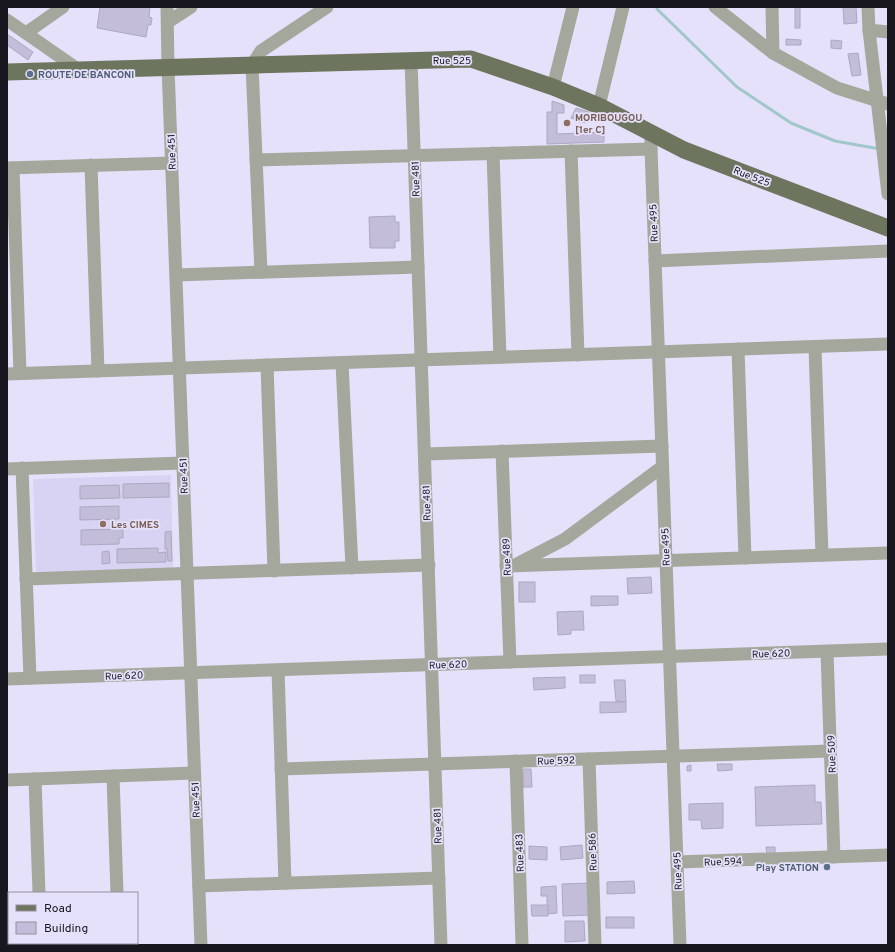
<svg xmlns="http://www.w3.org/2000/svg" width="895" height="952" font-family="Overpass,sans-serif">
	<rect width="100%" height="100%" fill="#e6e1fa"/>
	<polygon fill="#d9d3f3" points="171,475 173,569 36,573 33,479"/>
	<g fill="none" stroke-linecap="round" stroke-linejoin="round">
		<polyline stroke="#a1c7ca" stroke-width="3" points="657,7 657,9 737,87 791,123 835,141 880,149"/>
	</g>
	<g fill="#c3bdda" stroke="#aca8bf">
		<polygon points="100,7 150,7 149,17 152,18 151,25 148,25 146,37 97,28"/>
		<rect x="795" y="7" width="5" height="21"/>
		<polygon points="843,7 856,7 857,23 844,24"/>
		<polygon points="7,34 33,52 28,60 7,45"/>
		<polygon points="786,39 801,40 801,45 786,45"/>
		<polygon points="831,40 842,41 841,49 831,48"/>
		<polygon points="858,53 861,75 852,76 848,54"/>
		<polygon points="552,101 564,105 564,113 557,113 557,134 604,132 604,142 547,144 547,112 552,112"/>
		<polygon points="576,108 589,112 585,123 580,121 580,123 577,121 577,120 571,118"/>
		<polygon points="395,216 395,222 399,222 399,241 395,241 395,248 370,248 369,217"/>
		<polygon points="169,483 169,497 123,498 123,484"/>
		<polygon points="119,485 120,498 80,499 80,486"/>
		<polygon points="119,506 119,519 80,520 80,507"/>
		<polygon points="123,529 123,538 119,538 119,544 81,545 81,530"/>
		<polygon points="171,531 172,561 168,561 167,549 165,549 165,532"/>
		<polygon points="158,548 158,553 166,552 166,562 117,563 117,549"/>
		<polygon points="109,551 110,563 102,564 102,552"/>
		<polygon points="651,577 652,593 628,594 627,578"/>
		<rect x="519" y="582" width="16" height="20"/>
		<polygon points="591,596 618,596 618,605 591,606"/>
		<polygon points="583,611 584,630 571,630 571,634 558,635 557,612"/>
		<rect x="580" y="675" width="15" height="8"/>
		<polygon points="565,677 565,688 534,690 533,678"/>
		<polygon points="614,680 625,680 626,702 616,701"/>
		<polygon points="600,702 626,702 626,712 600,713"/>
		<polygon points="717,764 732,764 732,770 718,771"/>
		<polygon points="691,765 691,771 687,771 687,766"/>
		<polygon points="523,769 531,769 532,787 523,787"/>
		<polygon points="815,785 815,802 821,802 822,824 756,826 755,787"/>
		<polygon points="723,803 723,828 702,829 701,820 689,820 689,804"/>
		<polygon points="582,845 583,858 561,860 560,847"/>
		<polygon points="529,846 547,847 547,860 529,859"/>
		<polygon points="766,847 775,847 775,855 767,855"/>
		<polygon points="634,881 635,893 607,894 607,882"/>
		<polygon points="590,883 590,915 563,916 562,884"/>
		<polygon points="556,886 557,913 547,914 547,896 541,896 541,887"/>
		<polygon points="531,905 548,905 548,916 532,916"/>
		<rect x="606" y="917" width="28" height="11"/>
		<polygon points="565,921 584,921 585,941 565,942"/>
	</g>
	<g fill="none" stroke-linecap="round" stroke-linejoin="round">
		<g stroke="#a4a89c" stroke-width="13">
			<polyline points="167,7 168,67 201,945"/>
			<polyline points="715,7 773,53 837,88 888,104"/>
			<polyline points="772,7 773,53"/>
			<polyline points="868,7 869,30 888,194"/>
			<polyline points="7,20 79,70"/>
			<polyline points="168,22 191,7"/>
			<polyline points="869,30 888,32"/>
			<polyline points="26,33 63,7"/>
			<polyline points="411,60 441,945"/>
			<polyline points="553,87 573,7"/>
			<polyline points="599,106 623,7"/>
			<polyline points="651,134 651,149 680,945"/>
			<polyline points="571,151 578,355"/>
			<polyline points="493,153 500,357"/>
			<polyline points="256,160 651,149"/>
			<polyline points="91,165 98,371"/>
			<polyline points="7,168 172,163"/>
			<polyline points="13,168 20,373"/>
			<polyline points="655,261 888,251"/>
			<polyline points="261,272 252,65 261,51 327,7"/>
			<polyline points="176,275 418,267"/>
			<polyline points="815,347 822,555"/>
			<polyline points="738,349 745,558"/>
			<polyline points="342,363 352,568"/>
			<polyline points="267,365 274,571"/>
			<polyline points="7,374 888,344"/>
			<polyline points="502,451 510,662"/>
			<polyline points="425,454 662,446"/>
			<polyline points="22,468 30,678"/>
			<polyline points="7,469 183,463"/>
			<polyline points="515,565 565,539 662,467"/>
			<polyline points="506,566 888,553"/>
			<polyline points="26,579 429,565"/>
			<polyline points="827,652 834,857"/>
			<polyline points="278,670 285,883"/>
			<polyline points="7,679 888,649"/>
			<polyline points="589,759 595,945"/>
			<polyline points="516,761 522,945"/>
			<polyline points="281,769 830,751"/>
			<polyline points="113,776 117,893"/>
			<polyline points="35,779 39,893"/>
			<polyline points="7,780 194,773"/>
			<polyline points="677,862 888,855"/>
			<polyline points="199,886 439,878"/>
			<polyline points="41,943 41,945"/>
			<polyline points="119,943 119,945"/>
		</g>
		<polyline stroke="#6e755f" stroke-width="17" points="7,72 471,59 553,87 599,106 684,150 888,228"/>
	</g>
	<g fill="#5c6f8a" stroke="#e6e1fa" stroke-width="1.5">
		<circle cx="30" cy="74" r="4"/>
		<circle cx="827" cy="867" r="4"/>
	</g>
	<g fill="#8d6e63" stroke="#e6e1fa" stroke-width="1.5">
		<circle cx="567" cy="123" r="4"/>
		<circle cx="103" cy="524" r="4"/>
	</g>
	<g text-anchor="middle" stroke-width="3.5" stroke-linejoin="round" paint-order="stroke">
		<g font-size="10" fill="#18161f" stroke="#e6e1fa">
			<text x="452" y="64">Rue 525</text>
			<text transform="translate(171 152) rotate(-92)" y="4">Rue 451</text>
			<text transform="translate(752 176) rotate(21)" y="4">Rue 525</text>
			<text transform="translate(415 179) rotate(-92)" y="4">Rue 481</text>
			<text transform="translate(653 223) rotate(-92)" y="4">Rue 495</text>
			<text transform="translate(183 476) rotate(-92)" y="4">Rue 451</text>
			<text transform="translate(426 503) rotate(-92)" y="4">Rue 481</text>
			<text transform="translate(665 547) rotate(-92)" y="4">Rue 495</text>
			<text transform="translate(506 557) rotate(-92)" y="4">Rue 489</text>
			<text transform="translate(771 653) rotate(-2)" y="4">Rue 620</text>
			<text transform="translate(448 664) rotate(-2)" y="4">Rue 620</text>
			<text transform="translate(124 675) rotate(-2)" y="4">Rue 620</text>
			<text transform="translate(831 754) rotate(-92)" y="4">Rue 509</text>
			<text transform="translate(556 760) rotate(-2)" y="4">Rue 592</text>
			<text transform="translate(195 800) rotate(-92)" y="4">Rue 451</text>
			<text transform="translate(437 826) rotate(-92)" y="4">Rue 481</text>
			<text transform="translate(592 852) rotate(-92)" y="4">Rue 586</text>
			<text transform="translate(519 853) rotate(-92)" y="4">Rue 483</text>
			<text transform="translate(723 861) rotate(-2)" y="4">Rue 594</text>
			<text transform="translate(677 871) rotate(-92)" y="4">Rue 495</text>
		</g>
		<g font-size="10" font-weight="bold" fill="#4e5e75" stroke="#e6e1fa" text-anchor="start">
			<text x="38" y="78">ROUTE DE BANCONI</text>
			<text x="819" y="871" text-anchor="end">Play STATION</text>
		</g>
		<g font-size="10" font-weight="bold" fill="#785e54" stroke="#e6e1fa" text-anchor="start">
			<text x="575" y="121">MORIBOUGOU<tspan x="575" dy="12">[1er C]</tspan></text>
			<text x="111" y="528">Les CIMES</text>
		</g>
	</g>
	<rect width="895" height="952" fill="none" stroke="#18161f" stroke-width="16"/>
	<rect x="8" y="892" width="130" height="52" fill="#e6e1fa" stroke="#9490a2"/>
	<rect x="16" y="905" width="20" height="6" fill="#6e755f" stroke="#9490a2"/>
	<text x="44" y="912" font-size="12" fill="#18161f">Road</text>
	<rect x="16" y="922" width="20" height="12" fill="#c3bdda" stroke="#9490a2"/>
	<text x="44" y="932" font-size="12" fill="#18161f">Building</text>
</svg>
